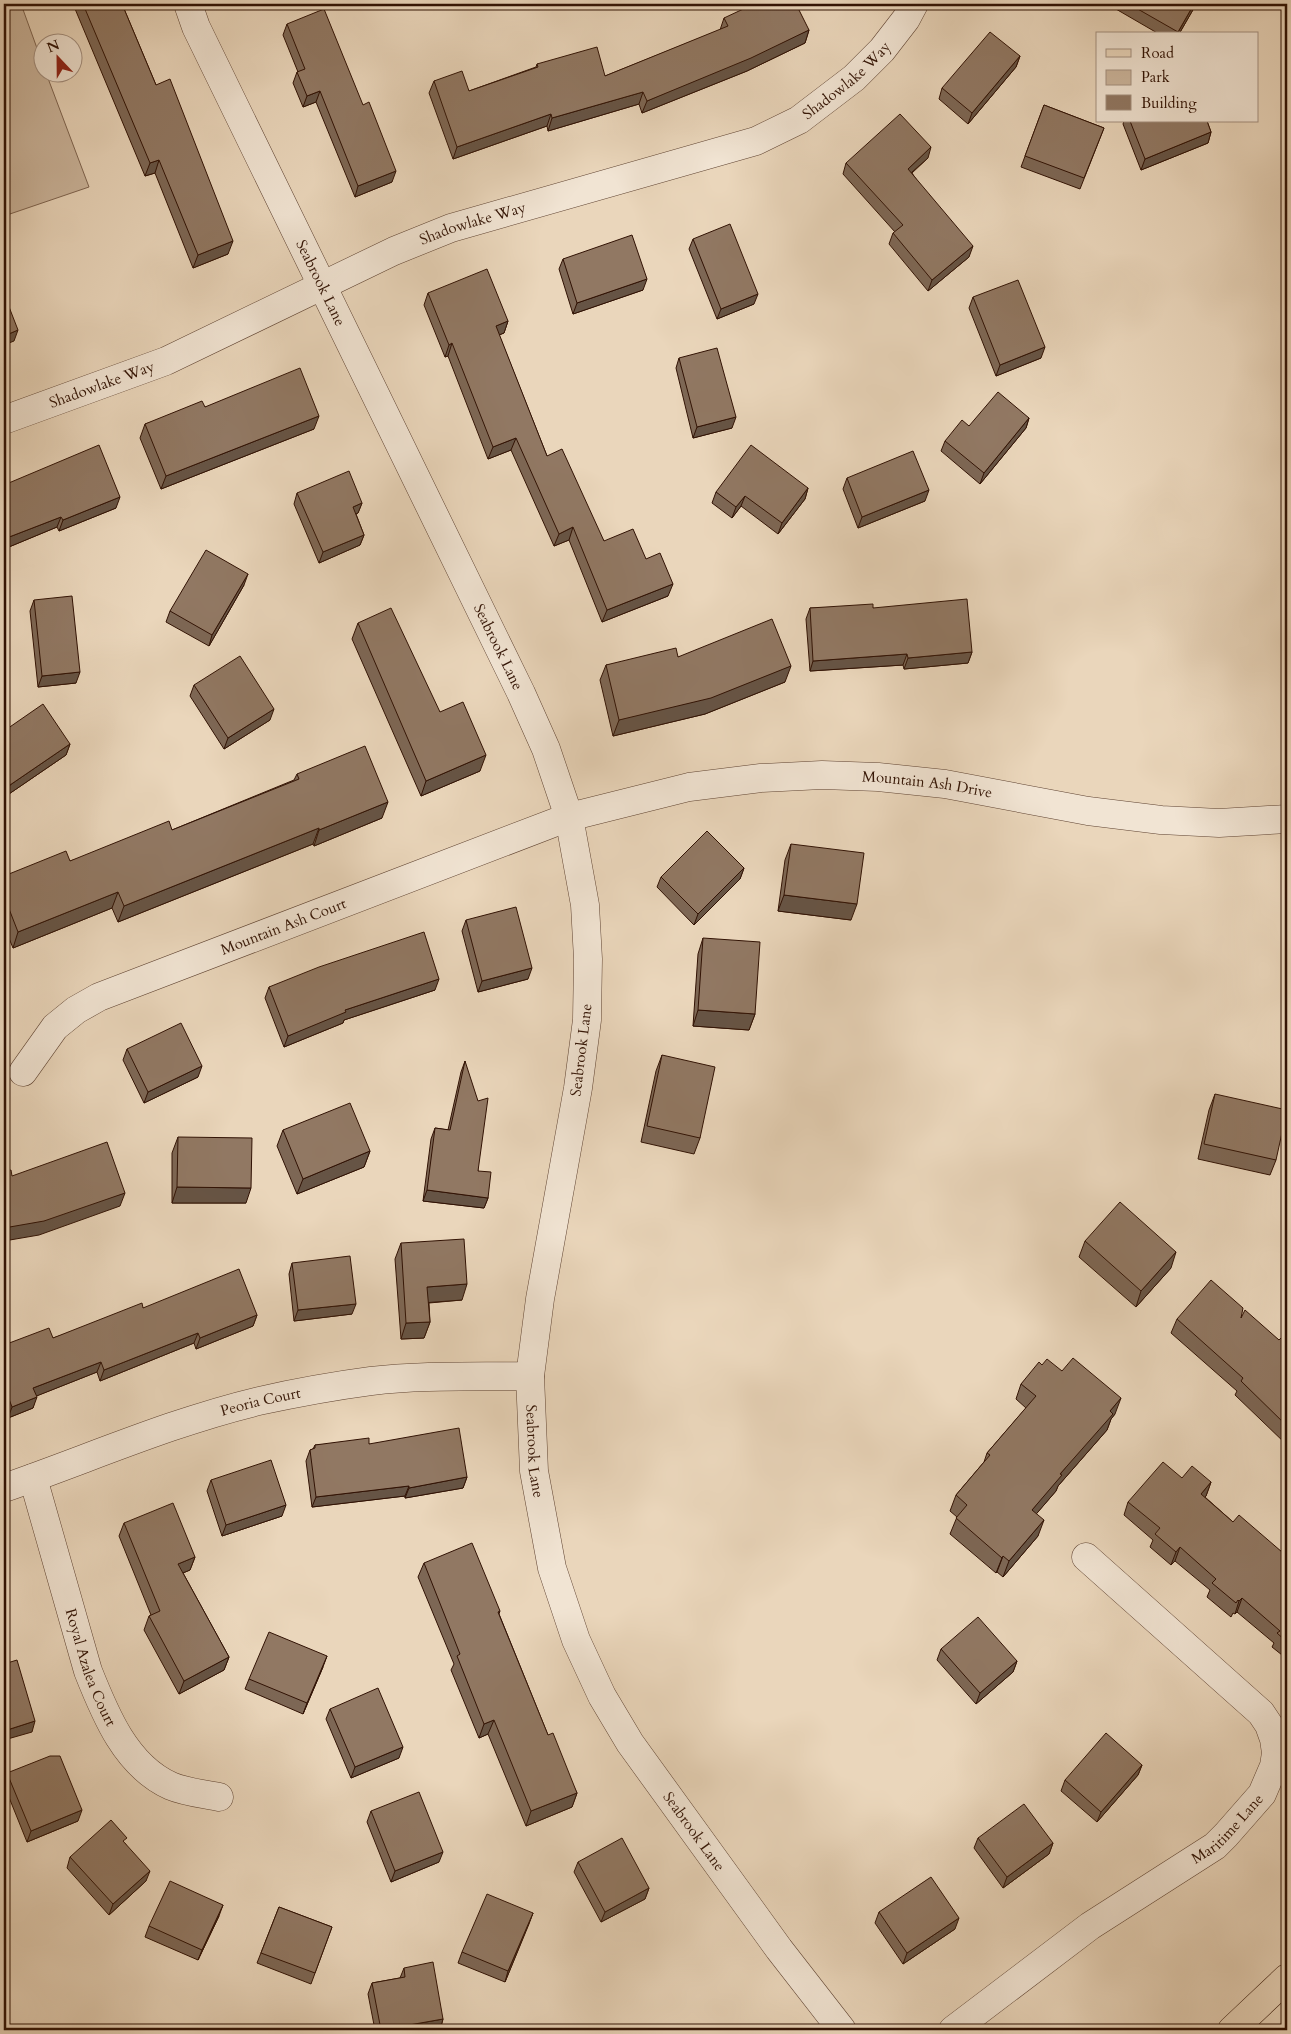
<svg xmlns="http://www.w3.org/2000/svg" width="1291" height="2034" font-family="Cardo,serif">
	<rect width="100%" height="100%" fill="#ead6bb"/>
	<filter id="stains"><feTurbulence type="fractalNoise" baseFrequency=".004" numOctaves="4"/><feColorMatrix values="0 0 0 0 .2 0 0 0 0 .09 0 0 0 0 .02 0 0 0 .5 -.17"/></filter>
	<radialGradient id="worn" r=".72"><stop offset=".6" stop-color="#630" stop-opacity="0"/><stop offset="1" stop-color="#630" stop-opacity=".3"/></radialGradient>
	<polygon fill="#cbb59c" stroke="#7e6450" points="4,4 21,4 42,62 42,72 46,73 89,187 4,216"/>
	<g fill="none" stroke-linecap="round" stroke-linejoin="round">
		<g stroke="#5f4332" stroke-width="29">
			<g id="minor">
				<path id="s1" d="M 188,4 L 196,27 L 521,693 L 546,749 L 569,817 L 585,905 L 588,959 L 587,1020 L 578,1088 L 540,1299 L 530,1376 L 534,1471 L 552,1568 L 576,1640 L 602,1696 L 630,1743 L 779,1949 L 842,2030"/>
				<path id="s2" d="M 4,420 L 166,361 L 394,251 L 451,228 L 756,141 L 799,120 L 854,78 L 882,50 L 906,19 L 914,4"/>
				<path id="s3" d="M 23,1072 L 55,1027 L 76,1010 L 99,997 L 569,817 L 689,787 L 761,778 L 822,775 L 878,777 L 945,784 L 1088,811 L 1161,820 L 1219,823 L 1287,819"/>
				<path id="s4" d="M 33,1478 L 88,1671 C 105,1714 126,1766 171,1786 C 185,1792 204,1794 219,1797"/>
				<path id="s5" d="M 4,1488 C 88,1459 171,1422 259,1401 C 295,1393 333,1386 371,1381 C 423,1375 477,1377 530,1376"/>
				<path id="s6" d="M 953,2030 L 1090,1926 L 1215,1846 L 1226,1835 L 1262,1794 L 1274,1766 L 1276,1753 L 1274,1739 L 1269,1725 L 1261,1713 L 1086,1557"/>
			</g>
		</g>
		<g stroke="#311204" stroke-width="29">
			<polyline id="major" points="1232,2030 1287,1978"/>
		</g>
		<use href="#minor" stroke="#f1e4d3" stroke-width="28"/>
		<use href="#major" stroke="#ead6bb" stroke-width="28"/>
	</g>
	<g fill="#7d6755" stroke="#311204">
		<polygon points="73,4 122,4 156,85 228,254 193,268 155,173 145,176"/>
		<polygon points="1110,4 1196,4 1194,8 1179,34 1159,34 1109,5"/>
		<polygon points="724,18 809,30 805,43 747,71 642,113 639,104 548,131 547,126 453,159 429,93 434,81 469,91 536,67 537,64 605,76 720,30"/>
		<polygon points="287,24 392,182 355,197 316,102 303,107 293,83 297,72 298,72 283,35"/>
		<polygon points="1020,56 1016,67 968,124 939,99 942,88"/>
		<polygon points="1044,105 1104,128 1080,189 1021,167"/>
		<polygon points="1124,121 1207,121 1211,132 1208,143 1141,170 1123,124"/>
		<polygon points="928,158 912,173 969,257 928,291 889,244 893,233 895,232 843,174 846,163"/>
		<polygon points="693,239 754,304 717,319 689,249"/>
		<polygon points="563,259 643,290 573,314 559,269"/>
		<polygon points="428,293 508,321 504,333 499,335 547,456 604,541 646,559 668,596 602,622 569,540 554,546 511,450 488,459 448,356 445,357 424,305"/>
		<polygon points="973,297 1041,358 996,376 969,308"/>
		<polygon points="679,358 732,428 693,438 676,368"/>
		<polygon points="205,407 314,429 161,489 140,438 145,424"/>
		<polygon points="1029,418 1026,428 980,484 941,451 945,441 969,426"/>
		<polygon points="847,478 925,501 858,528 843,489"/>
		<polygon points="4,485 116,508 59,531 57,527 4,549"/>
		<polygon points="808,488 805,499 778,534 741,506 732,518 712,503 716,492"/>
		<polygon points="297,493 362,503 358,513 356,514 364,535 360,545 319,563 294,504"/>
		<polygon points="244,585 209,646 166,622 170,611"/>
		<polygon points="34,600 76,683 38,687 30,611"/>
		<polygon points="810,608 873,608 972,652 968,663 904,669 903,665 810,671 806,619"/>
		<polygon points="358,623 440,712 480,771 421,796 352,639"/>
		<polygon points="678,657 785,682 705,714 613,736 600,680 606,665"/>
		<polygon points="194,685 270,720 224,749 190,696"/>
		<polygon points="4,731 70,744 66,755 6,796 4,792"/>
		<polygon points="297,774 382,818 314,846 313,844 118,922 112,908 13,948 4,926 4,876 70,861 172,830 294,780"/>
		<polygon points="791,844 851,920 778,911 785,860"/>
		<polygon points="744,868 740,879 694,925 657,887 661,877"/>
		<polygon points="466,920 528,979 478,992 462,931"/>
		<polygon points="703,938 755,1014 749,1030 693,1026 698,954"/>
		<polygon points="269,987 435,990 344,1020 343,1023 284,1047 265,998"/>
		<polygon points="127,1049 198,1077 144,1103 123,1060"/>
		<polygon points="662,1055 700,1138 694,1154 641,1142 656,1071"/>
		<polygon points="465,1061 478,1171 488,1198 484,1208 423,1201 431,1139 435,1128 448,1130 461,1072"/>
		<polygon points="1215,1094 1276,1160 1270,1175 1198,1159 1209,1110"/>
		<polygon points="283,1130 370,1151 364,1167 297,1194 277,1146"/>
		<polygon points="178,1137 246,1203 172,1203 172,1153"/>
		<polygon points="1085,1241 1171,1268 1136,1307 1079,1257"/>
		<polygon points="401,1243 462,1300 429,1303 430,1322 424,1338 401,1339 395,1259"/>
		<polygon points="292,1263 352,1314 294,1321 289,1274"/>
		<polygon points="143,1308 257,1315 253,1326 196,1349 194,1343 100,1381 97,1372 36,1396 33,1408 8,1418 4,1407 4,1345 53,1338"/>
		<polygon points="1241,1318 1279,1340 1287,1344 1287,1445 1235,1395 1237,1391 1171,1333 1177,1319"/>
		<polygon points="1042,1365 1062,1371 1115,1414 1111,1419 1107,1430 1058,1486 1056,1491 1036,1514 1038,1536 1003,1577 997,1572 996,1573 950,1534 957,1517 950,1511 956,1495 984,1462 987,1453 1026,1408 1016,1399 1021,1384"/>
		<polygon points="369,1444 467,1477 463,1488 405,1498 405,1496 312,1507 306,1461 310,1450 313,1449 315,1445"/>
		<polygon points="1182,1478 1211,1482 1206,1496 1205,1497 1233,1522 1282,1552 1281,1553 1287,1558 1287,1659 1272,1647 1274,1643 1237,1612 1235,1614 1233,1613 1231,1617 1207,1597 1210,1590 1175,1561 1171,1565 1150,1547 1153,1540 1124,1515 1128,1502"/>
		<polygon points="211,1480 282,1516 222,1536 207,1491"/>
		<polygon points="124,1523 195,1557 190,1570 183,1573 229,1657 224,1670 179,1694 144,1630 149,1616 151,1615 119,1536"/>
		<polygon points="424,1563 500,1611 499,1614 548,1735 577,1793 572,1807 526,1826 488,1734 479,1738 451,1670 454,1664 418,1577"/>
		<polygon points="941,1649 1017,1661 1013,1672 976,1704 937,1660"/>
		<polygon points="323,1667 303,1714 245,1689 249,1679"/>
		<polygon points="330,1709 399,1758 351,1778 326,1719"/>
		<polygon points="1142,1765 1138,1775 1097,1822 1061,1791 1065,1780"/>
		<polygon points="7,1773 78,1821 27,1842 4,1785"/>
		<polygon points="371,1811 439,1862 391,1882 367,1822"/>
		<polygon points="978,1838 1053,1843 1049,1854 1003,1888 974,1848"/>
		<polygon points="125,1843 146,1881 109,1915 67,1868 70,1857"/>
		<polygon points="578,1862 649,1888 645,1899 601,1922 574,1872"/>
		<polygon points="279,1907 332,1927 311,1984 257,1963"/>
		<polygon points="879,1912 955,1929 903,1964 875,1923"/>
		<polygon points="533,1913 505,1982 458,1963 462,1952"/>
		<polygon points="219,1916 198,1960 145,1937 149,1926"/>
		<polygon points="404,1968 443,2019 440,2030 375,2030 368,1994 372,1983 400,1978"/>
	</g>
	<g fill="#665445" stroke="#311204">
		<polygon points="1194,4 1196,4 1194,8 1179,34 1177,34"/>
		<polygon points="809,30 805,43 747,71 642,113 647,101"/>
		<polygon points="1020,56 1016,67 968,124 972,113"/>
		<polygon points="320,91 316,102 303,107 307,96"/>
		<polygon points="643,92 639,104 548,131 552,118"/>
		<polygon points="551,114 547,126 453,159 457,147"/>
		<polygon points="1211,132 1208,143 1141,170 1145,159"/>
		<polygon points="931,147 928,158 904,179 908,169"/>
		<polygon points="159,160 155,173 145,176 150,163"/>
		<polygon points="396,171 392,182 355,197 358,186"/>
		<polygon points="233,241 228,254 193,268 198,255"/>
		<polygon points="973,246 969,257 928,291 932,280"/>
		<polygon points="647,279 643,290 573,314 577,303"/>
		<polygon points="758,294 754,304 717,319 721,309"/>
		<polygon points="508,321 504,333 491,338 496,326"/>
		<polygon points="18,330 14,341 4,345 4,336"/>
		<polygon points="452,343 448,356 445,357 449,345"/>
		<polygon points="1045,347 1041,358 996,376 1000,365"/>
		<polygon points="319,416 314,429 161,489 166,476"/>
		<polygon points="736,417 732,428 693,438 697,427"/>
		<polygon points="1029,418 1026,428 980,484 984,473"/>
		<polygon points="516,438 511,450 488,459 493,447"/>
		<polygon points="808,488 805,499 778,534 782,523"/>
		<polygon points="929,490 925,501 858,528 862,517"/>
		<polygon points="745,496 741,506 732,518 736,507"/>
		<polygon points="120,497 116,508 59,531 63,520"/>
		<polygon points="362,503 358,513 349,517 353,507"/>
		<polygon points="61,517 57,527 4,549 4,539"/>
		<polygon points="573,527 569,540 554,546 559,534"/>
		<polygon points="364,535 360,545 319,563 323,552"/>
		<polygon points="248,574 244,585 209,646 212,635"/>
		<polygon points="673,584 668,596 602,622 607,610"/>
		<polygon points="972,652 968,663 904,669 908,658"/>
		<polygon points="907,654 903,665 810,671 813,661"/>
		<polygon points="791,666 785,682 705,714 613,736 619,720"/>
		<polygon points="80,672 76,683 38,687 42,676"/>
		<polygon points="274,709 270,720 224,749 228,738"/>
		<polygon points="70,744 66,755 6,796 10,785"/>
		<polygon points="486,755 480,771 421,796 426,781"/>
		<polygon points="388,802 382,818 314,846 319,830"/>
		<polygon points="319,828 313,844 118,922 124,906"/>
		<polygon points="744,868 740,879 694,925 698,914"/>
		<polygon points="118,892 112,908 13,948 18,932"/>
		<polygon points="784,895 857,904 851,920 778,911"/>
		<polygon points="532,968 528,979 478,992 482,981"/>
		<polygon points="439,979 435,990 344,1020 343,1023 284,1047 288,1036 345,1010"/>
		<polygon points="698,1010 755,1014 749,1030 693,1026"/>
		<polygon points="202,1066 198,1077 144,1103 148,1092"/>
		<polygon points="370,1151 364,1167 297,1194 303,1179"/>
		<polygon points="177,1187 251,1188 246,1203 172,1203"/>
		<polygon points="427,1190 488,1198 484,1208 423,1201"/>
		<polygon points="125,1193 120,1206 39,1235 4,1241 4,1228"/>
		<polygon points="1176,1252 1171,1268 1136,1307 1141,1291"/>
		<polygon points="467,1284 462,1300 422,1303 427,1287"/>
		<polygon points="356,1304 352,1314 294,1321 298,1310"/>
		<polygon points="257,1315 253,1326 196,1349 200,1338"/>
		<polygon points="430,1322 424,1338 401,1339 406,1323"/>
		<polygon points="198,1333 194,1343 100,1381 104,1370"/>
		<polygon points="101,1362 97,1372 29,1399 33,1388"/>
		<polygon points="37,1397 33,1408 8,1418 12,1407"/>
		<polygon points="1121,1398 1115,1414 1111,1419 1107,1430 1058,1486 1056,1491 1026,1526 1032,1510 1110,1411"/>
		<polygon points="467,1477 463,1488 405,1498 409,1488"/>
		<polygon points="1211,1482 1206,1496 1196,1507 1201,1494"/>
		<polygon points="409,1486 405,1496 312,1507 316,1497"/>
		<polygon points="286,1505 282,1516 222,1536 226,1525"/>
		<polygon points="1044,1520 1038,1536 1003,1577 1009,1561"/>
		<polygon points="1180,1547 1175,1561 1171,1565 1176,1552"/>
		<polygon points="1003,1556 997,1572 996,1573 1002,1558"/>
		<polygon points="195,1557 190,1570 173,1577 178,1564"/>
		<polygon points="1242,1598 1237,1612 1235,1614 1239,1601"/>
		<polygon points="327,1656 323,1667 303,1714 307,1703"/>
		<polygon points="229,1657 224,1670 179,1694 184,1681"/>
		<polygon points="1017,1661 1013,1672 976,1704 980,1693"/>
		<polygon points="494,1720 488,1734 479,1738 484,1724"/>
		<polygon points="35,1721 32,1732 4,1740 4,1731"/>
		<polygon points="403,1747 399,1758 351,1778 355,1767"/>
		<polygon points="1142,1765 1138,1775 1097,1822 1101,1812"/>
		<polygon points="577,1793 572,1807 526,1826 531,1811"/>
		<polygon points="82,1810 78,1821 27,1842 31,1831"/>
		<polygon points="1053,1843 1049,1854 1003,1888 1007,1877"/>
		<polygon points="443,1852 439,1862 391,1882 395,1871"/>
		<polygon points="150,1871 146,1881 109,1915 113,1904"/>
		<polygon points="649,1888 645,1899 601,1922 605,1912"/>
		<polygon points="223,1905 219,1916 198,1960 202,1950"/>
		<polygon points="533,1913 529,1924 505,1982 508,1971"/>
		<polygon points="959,1918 955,1929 903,1964 907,1953"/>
		<polygon points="443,2019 440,2030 382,2030"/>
	</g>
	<g fill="#917863" stroke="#311204">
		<polygon points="83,4 122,4 156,85 170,79 233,241 198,255 159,160 150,163"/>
		<polygon points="754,4 796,4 809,30 751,58 647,101 643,92 552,118 551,114 457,147 434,81 462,71 469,91 538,67 537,64 597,47 605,76 728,26 724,18"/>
		<polygon points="1129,4 1194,4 1178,32"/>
		<polygon points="324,9 363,105 369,102 396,171 358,186 320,91 307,96 297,72 305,69 287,24"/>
		<polygon points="990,32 1020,56 972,113 942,88"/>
		<polygon points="1044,105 1104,128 1084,178 1025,156"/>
		<polygon points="900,114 931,147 908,169 973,246 932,280 893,233 903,225 846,163"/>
		<polygon points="1130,121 1207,121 1211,132 1145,159"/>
		<polygon points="730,224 758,294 721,309 693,239"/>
		<polygon points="632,235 647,279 577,303 563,259"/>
		<polygon points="487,269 508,321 496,326 547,456 562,449 604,541 633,529 646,559 660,553 673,584 607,610 573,527 559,534 516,438 493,447 452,343 449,345 428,293"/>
		<polygon points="1018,280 1045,347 1000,365 973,297"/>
		<polygon points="4,294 18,330 4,336"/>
		<polygon points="717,348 736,417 697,427 679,358"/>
		<polygon points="300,368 319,416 166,476 145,424 202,401 205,407"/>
		<polygon points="998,392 1029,418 984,473 945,441 962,420 969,426"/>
		<polygon points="99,445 120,497 63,520 61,517 4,539 4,485"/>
		<polygon points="751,445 808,488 782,523 745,496 736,507 716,492"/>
		<polygon points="913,451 929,490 862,517 847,478"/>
		<polygon points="349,471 362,503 353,507 364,535 323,552 297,493"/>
		<polygon points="206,550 248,574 212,635 170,611"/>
		<polygon points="72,596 80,672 42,676 34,600"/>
		<polygon points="967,599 972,652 908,658 907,654 813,661 810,608 873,604 873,608"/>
		<polygon points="391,608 440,712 463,702 486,755 426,781 358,623"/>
		<polygon points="772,619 791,666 711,698 619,720 606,665 676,648 678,657"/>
		<polygon points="240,656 274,709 228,738 194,685"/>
		<polygon points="43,704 70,744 10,785 4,775 4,731"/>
		<polygon points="365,746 388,802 319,830 319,828 124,906 118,892 18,932 4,896 4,876 66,851 70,861 169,821 172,830 299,779 297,774"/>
		<polygon points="707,831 744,868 698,914 661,877"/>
		<polygon points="791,844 864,853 857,904 784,895"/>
		<polygon points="516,907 532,968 482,981 466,920"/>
		<polygon points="424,932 439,979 345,1010 346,1012 288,1036 269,987 319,967"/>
		<polygon points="703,938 760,942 755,1014 698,1010"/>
		<polygon points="181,1023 202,1066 148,1092 127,1049"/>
		<polygon points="662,1055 715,1067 700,1138 647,1126"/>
		<polygon points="465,1061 478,1101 488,1098 478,1171 491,1172 488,1198 427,1190 435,1128 450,1130"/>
		<polygon points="1215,1094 1287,1110 1276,1160 1204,1144"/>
		<polygon points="350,1103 370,1151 303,1179 283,1130"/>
		<polygon points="178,1137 252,1138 251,1188 177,1187"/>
		<polygon points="107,1142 125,1193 44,1221 4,1228 4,1171 11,1170 12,1176"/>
		<polygon points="1120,1202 1176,1252 1141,1291 1085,1241"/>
		<polygon points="464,1239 467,1284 427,1287 430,1322 406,1323 401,1243"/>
		<polygon points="350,1256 356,1304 298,1310 292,1263"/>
		<polygon points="239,1269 257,1315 200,1338 198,1333 104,1370 101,1362 33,1388 37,1397 12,1407 4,1386 4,1345 49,1328 53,1338 142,1303 143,1308"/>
		<polygon points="1211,1280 1243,1308 1241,1318 1245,1310 1279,1340 1281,1338 1287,1344 1287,1426 1241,1381 1243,1378 1177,1319"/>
		<polygon points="1073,1358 1121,1398 1110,1411 1113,1414 1060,1474 1062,1475 1032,1510 1044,1520 1009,1561 1003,1556 1002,1558 956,1518 967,1505 956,1495 990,1455 987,1453 1036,1396 1021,1384 1039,1362 1042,1365 1047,1359 1062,1371"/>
		<polygon points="459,1428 467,1477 409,1488 409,1486 316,1497 310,1450 315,1448 315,1445 369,1438 369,1444"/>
		<polygon points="271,1460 286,1505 226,1525 211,1480"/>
		<polygon points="1163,1462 1182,1478 1192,1466 1211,1482 1201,1494 1233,1522 1239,1515 1282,1552 1281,1553 1287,1558 1287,1642 1277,1633 1280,1631 1242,1598 1239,1601 1238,1600 1236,1603 1212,1583 1216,1579 1180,1547 1176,1552 1155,1534 1160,1528 1128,1502"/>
		<polygon points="173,1503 195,1557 178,1564 229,1657 184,1681 149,1616 160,1611 124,1523"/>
		<polygon points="472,1543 500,1611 498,1612 548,1735 553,1733 577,1793 531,1811 494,1720 484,1724 457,1656 460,1654 424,1563"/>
		<polygon points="978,1617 1017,1661 980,1693 941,1649"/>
		<polygon points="269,1632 327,1656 307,1703 249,1679"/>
		<polygon points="17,1660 35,1721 4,1731 4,1664"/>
		<polygon points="378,1688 403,1747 355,1767 330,1709"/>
		<polygon points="1106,1733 1142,1765 1101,1812 1065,1780"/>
		<polygon points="50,1756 60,1756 82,1810 31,1831 7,1773"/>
		<polygon points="419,1792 443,1852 395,1871 371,1811"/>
		<polygon points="1024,1804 1053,1843 1007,1877 978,1838"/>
		<polygon points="111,1820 127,1838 123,1841 150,1871 113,1904 70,1857"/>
		<polygon points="622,1838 649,1888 605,1912 578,1862"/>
		<polygon points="931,1877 959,1918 907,1953 879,1912"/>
		<polygon points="170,1881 223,1905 202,1950 149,1926"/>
		<polygon points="487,1894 533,1913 508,1971 462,1952"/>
		<polygon points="279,1907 332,1927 315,1973 261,1953"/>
		<polygon points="433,1962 443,2019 381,2030 372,1983 405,1977 404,1968"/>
	</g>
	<g text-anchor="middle" stroke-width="4.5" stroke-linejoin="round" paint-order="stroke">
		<g font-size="15" fill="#311204" stroke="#f1e4d3">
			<text dy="5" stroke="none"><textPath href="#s2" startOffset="914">Shadowlake Way</textPath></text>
			<text dy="5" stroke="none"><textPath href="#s2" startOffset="509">Shadowlake Way</textPath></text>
			<text dy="5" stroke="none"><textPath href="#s1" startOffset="309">Seabrook Lane</textPath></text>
			<text dy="5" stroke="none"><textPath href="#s2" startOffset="104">Shadowlake Way</textPath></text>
			<text dy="5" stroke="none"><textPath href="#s1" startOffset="714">Seabrook Lane</textPath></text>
			<text dy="5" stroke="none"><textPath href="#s3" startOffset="975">Mountain Ash Drive</textPath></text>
			<text dy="5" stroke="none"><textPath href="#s3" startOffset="306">Mountain Ash Court</textPath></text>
			<text transform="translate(581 1050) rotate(-83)" y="5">Seabrook Lane</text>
			<text dy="5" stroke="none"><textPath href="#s5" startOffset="271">Peoria Court</textPath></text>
			<text dy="5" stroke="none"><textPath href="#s1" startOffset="1539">Seabrook Lane</textPath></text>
			<text dy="5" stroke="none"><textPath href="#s4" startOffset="198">Royal Azalea Court</textPath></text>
			<text dy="5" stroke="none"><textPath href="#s6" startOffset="341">Maritime Lane</textPath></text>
			<text dy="5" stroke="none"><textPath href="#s1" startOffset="1959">Seabrook Lane</textPath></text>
		</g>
	</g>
	<rect width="1291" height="2034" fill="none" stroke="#ead6bb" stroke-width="20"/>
	<rect x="5" y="5" width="1281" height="2024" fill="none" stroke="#311204" stroke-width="2.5"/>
	<rect x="10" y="10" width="1271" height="2014" fill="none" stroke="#311204"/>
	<rect x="1096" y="32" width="162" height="90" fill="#f1e4d3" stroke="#a49080"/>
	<rect x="1106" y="49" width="25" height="8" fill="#ead6bb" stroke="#a49080"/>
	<text x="1141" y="58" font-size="15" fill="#311204">Road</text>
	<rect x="1106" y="70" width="25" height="15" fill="#cbb59c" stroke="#a49080"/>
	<text x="1141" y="82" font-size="15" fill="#311204">Park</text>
	<rect x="1106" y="95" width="25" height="15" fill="#917863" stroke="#a49080"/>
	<text x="1141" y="108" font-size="15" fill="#311204">Building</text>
	<g transform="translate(58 58) rotate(338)"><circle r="24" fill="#f1e4d3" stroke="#a49080"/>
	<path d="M0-4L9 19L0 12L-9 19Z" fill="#8f2418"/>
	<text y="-8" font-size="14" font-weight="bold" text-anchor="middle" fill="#311204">N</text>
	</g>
	<rect width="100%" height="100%" filter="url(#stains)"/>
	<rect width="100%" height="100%" fill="url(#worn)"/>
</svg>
